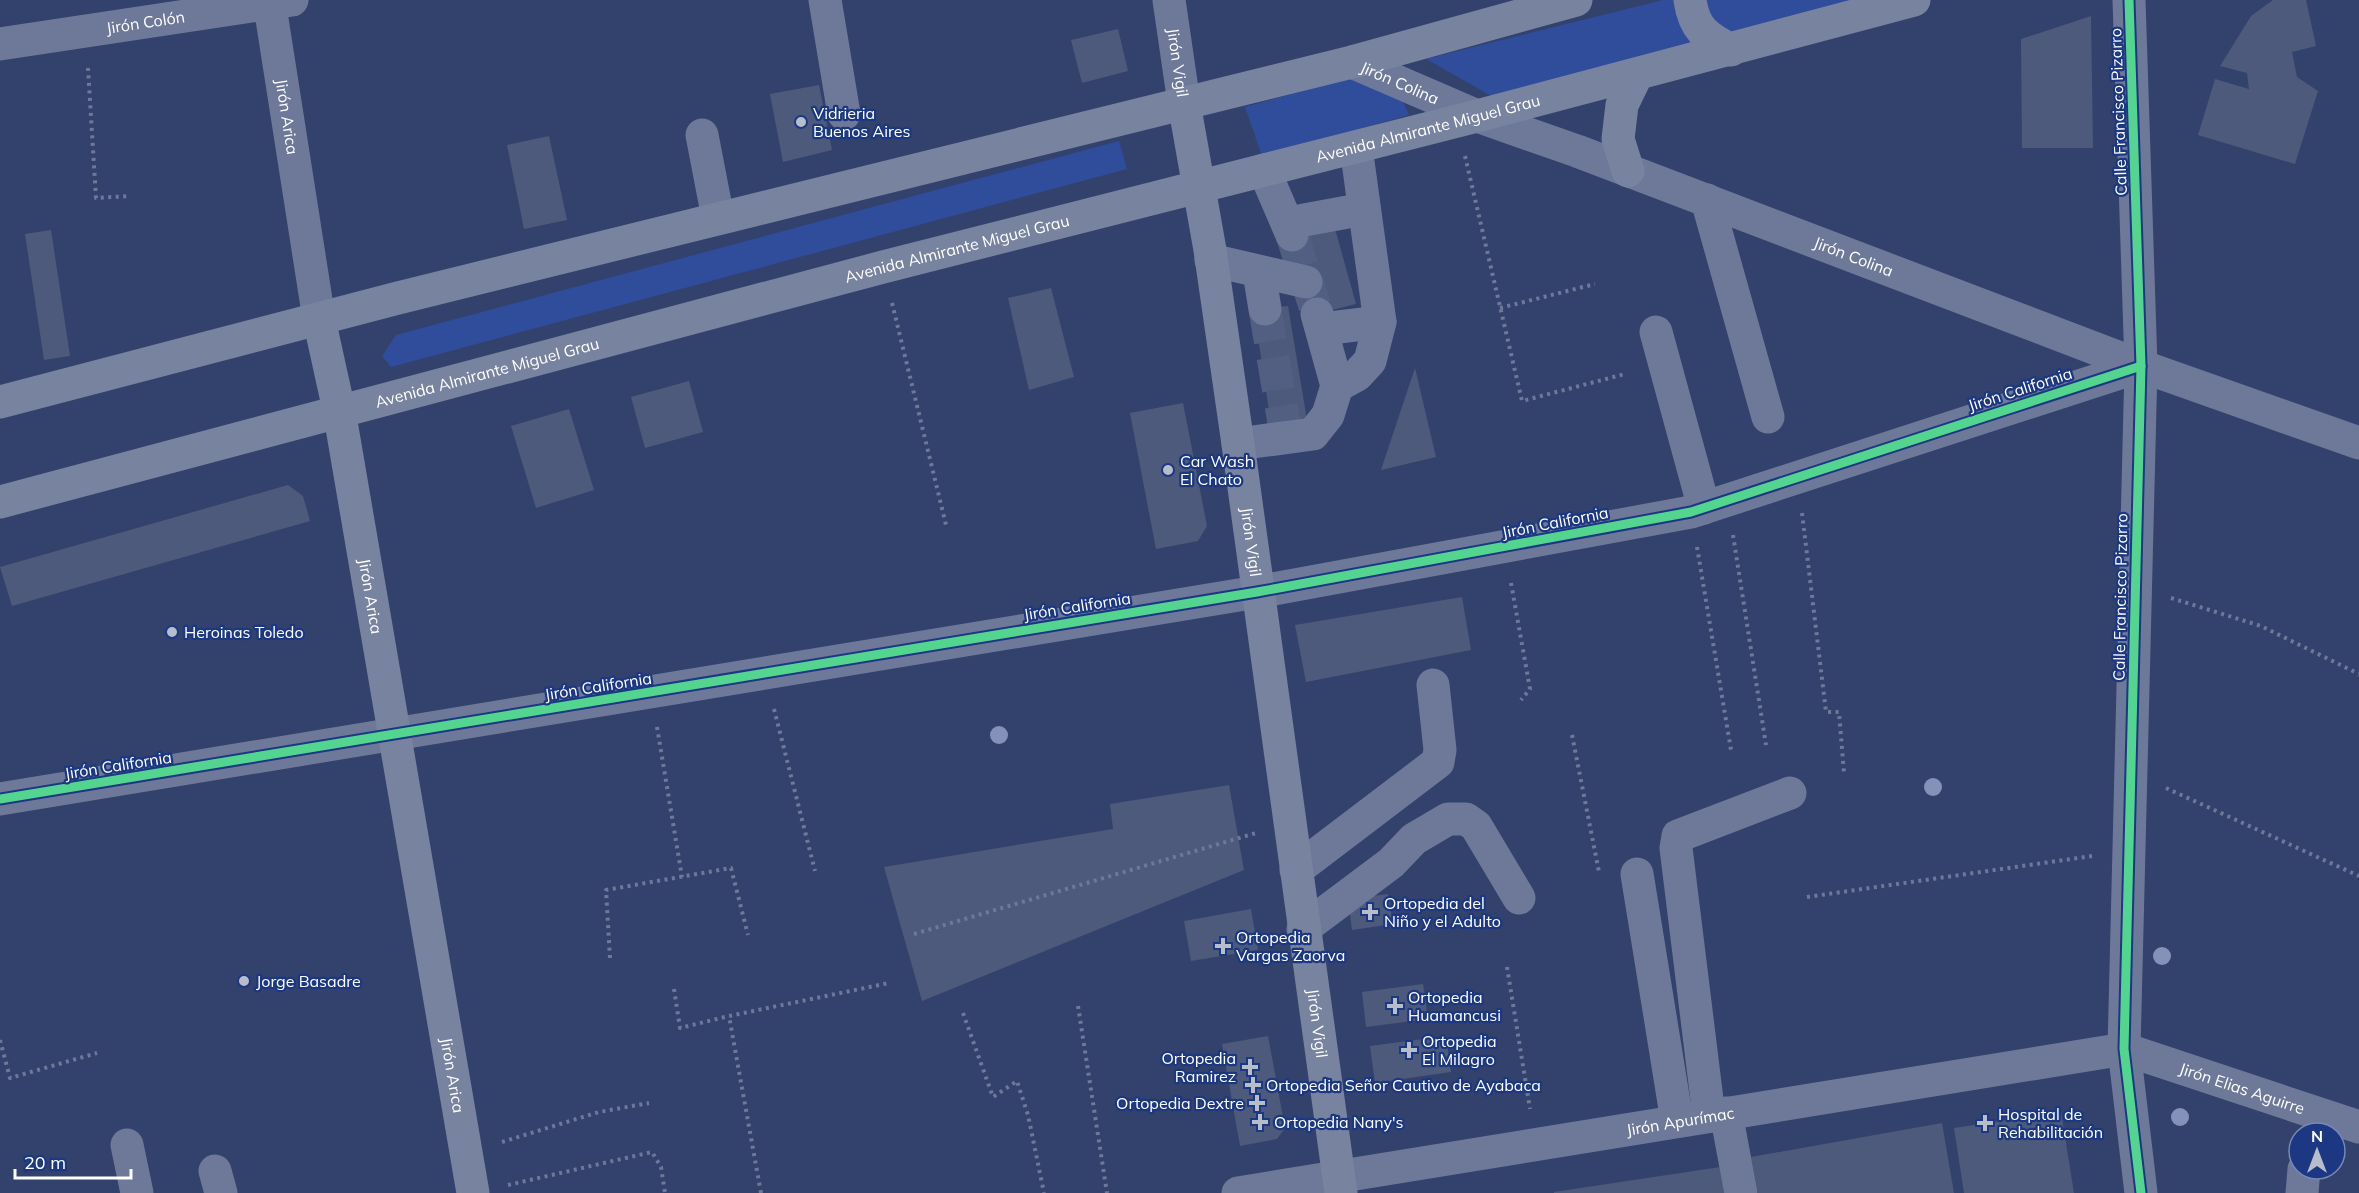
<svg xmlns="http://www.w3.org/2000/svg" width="2359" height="1193" font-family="Mulish,sans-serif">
	<rect width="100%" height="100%" fill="#33426c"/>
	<g fill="#304d9b">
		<polygon points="1663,0 1679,0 1694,52 1495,98 1426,59"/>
		<polygon points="1696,0 1855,0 1728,40"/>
		<polygon points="1354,77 1399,92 1409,115 1262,156 1245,107"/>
		<polygon points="1119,141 1127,169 391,367 382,356 396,335"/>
	</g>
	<g fill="#4d5a7b">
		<polygon points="2273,0 2306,0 2316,46 2292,52 2297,77 2318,91 2295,164 2198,135 2215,79 2249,89 2247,73 2220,66 2251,16"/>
		<polygon points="2091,16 2093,148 2022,148 2021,39"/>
		<polygon points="1118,29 1128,71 1082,83 1071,40"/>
		<polygon points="819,85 832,150 783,162 770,94"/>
		<polygon points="549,136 567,220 524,229 507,145"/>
		<polygon points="1334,225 1356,304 1308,316 1286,237"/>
		<polygon points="51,230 70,356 44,360 25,234"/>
		<polygon points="1051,288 1074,377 1029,390 1008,298"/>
		<polygon points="1288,306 1308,426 1272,431 1254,310"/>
		<polygon points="1415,368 1436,457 1381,470"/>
		<polygon points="689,381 703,432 645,448 631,397"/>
		<polygon points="1183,403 1207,526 1198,541 1156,549 1130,413"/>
		<polygon points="569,409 594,490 536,508 511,426"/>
		<polygon points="288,485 303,496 310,521 12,606 0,567"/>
		<polygon points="1462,597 1471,650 1306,682 1295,625"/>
		<polygon points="1229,785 1244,870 922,1001 884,867 1113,829 1110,804"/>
		<polygon points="1388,894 1393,924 1352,930 1348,899"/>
		<polygon points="1251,909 1258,950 1191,961 1184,921"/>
		<polygon points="1423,984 1428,1019 1366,1027 1362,992"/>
		<polygon points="1268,1036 1285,1128 1277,1139 1240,1146 1222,1044"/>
		<polygon points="1446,1036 1451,1072 1375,1083 1370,1046"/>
		<polygon points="2061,1112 2074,1193 1964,1193 1954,1128"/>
		<polygon points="1942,1123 1954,1193 1758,1193 1751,1157"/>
		<polygon points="1727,1166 1731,1193 1554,1193 1554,1192"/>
	</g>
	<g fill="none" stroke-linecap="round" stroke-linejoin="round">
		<g stroke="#525e82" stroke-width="33" stroke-dasharray="33 16" stroke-linecap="butt">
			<polyline points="1292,235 1315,306"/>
			<polyline points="1265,309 1285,429"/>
		</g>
		<g stroke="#6e799a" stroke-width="4" stroke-dasharray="3 4.5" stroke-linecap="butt">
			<polyline points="88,68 96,198 130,196"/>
			<polyline points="1465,156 1522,401 1625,374"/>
			<polyline points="892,303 947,529"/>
			<polyline points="1500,308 1595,284"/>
			<polyline points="1802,513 1826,712 1839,712 1844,773"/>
			<polyline points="1733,535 1766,745"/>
			<polyline points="1697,547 1731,750"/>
			<polyline points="1511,583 1530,689 1521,700"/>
			<polyline points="2171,598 2261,626 2359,674"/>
			<polyline points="774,709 815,871"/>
			<polyline points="657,727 682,877"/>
			<polyline points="1572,735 1599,872"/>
			<polyline points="2166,788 2359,876"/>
			<polyline points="1807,897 2092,856"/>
			<polyline points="914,934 1256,833"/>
			<polyline points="610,958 606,890 731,868 748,935"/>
			<polyline points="1507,967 1530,1109"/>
			<polyline points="674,989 680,1028 729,1016"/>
			<polyline points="1078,1006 1107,1193"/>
			<polyline points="963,1013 993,1097 1017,1081 1028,1115 1044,1193"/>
			<polyline points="0,1040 10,1078 97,1053"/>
			<polyline points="502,1142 599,1112 649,1103"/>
			<polyline points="508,1185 652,1152 661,1167 665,1193"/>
			<polyline points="761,1193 729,1016 889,983"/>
		</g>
		<g stroke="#6e799a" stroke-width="33">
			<path id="s1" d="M 269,0 L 319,319"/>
			<polyline points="825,0 844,114"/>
			<path id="s2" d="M 1169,0 L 1184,103"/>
			<polyline points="2129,0 2141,366 2124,1049 2141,1193"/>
			<path id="s3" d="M 0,44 L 292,0"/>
			<path id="s4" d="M 1352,62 L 1477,116 L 1577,151 L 2141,366 L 2359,443"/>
			<polyline points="702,135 718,218"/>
			<polyline points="1264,170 1292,235"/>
			<polyline points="1707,200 1768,417"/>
			<polyline points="1288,223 1364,209"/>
			<polyline points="1211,260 1306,282"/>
			<polyline points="1259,272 1265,309"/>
			<polyline points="1322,329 1380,322"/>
			<polyline points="1656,332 1704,508"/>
			<polyline points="1337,386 1357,375 1370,361 1380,322 1356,147"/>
			<polyline points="1238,444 1313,434 1328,415 1337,386 1317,314"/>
			<polyline points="0,799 1257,592 1691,512 2141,366"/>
			<polyline points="1296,870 1438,762 1440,750 1433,685"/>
			<polyline points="1637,874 1677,1121"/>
			<polyline points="1303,929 1391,863 1414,839 1448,819 1466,819 1476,826 1519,898"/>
			<polyline points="1726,1113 1741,1193"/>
			<polyline points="1709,1116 1676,848 1678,836 1790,793"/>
			<polyline points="127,1145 137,1193"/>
			<polyline points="215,1171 221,1193"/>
			<path id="s5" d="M 1238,1193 L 2124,1049 L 2359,1127"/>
			<polyline points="2302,1193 2304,1169"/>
		</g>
		<g stroke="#78839f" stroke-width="33">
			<path d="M 1690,0 C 1694,29 1706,37 1731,50"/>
			<path id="s6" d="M 1184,103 L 1210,250 L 1238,444 L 1341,1193"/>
			<polyline points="1628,171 1618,139 1622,105 1637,74"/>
			<path id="s7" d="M 319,319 L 339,410 L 473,1193"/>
			<polyline points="0,402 398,298 1352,62 1576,0"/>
			<path id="s8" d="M 0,502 L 883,267 L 1477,116 L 1914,0"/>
		</g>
		<g stroke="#1c3883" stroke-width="13">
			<g id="cycleway">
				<polyline points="2129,0 2141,366 2124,1049 2141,1193"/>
				<polyline points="0,799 1257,592 1691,512 2141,366"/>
			</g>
		</g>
		<use href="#cycleway" stroke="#53d58f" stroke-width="9"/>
	</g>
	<g fill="#8492b9">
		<circle cx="999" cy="735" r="9"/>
		<circle cx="1933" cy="787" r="9"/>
		<circle cx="2162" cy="956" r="9"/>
		<circle cx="2180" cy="1117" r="9"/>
	</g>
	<g fill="#b8bdcc" stroke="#1c3883" stroke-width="2">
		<circle cx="801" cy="122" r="6"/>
		<circle cx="1168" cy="470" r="6"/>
		<circle cx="172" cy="632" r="6"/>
		<path d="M1367 903h6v6h6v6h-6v6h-6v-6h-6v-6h6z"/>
		<path d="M1220 937h6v6h6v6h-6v6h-6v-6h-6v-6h6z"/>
		<circle cx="244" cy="981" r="6"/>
		<path d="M1392 997h6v6h6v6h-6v6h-6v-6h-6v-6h6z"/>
		<path d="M1406 1041h6v6h6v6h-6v6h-6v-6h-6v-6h6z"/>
		<path d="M1247 1058h6v6h6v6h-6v6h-6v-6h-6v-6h6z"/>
		<path d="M1250 1076h6v6h6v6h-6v6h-6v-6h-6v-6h6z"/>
		<path d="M1254 1094h6v6h6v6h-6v6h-6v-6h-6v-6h6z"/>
		<path d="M1257 1113h6v6h6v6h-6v6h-6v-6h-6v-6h6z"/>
		<path d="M1982 1114h6v6h6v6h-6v6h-6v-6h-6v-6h6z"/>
	</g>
	<g text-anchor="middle" stroke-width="4.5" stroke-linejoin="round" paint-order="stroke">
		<g font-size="16" fill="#fff" stroke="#1c3883">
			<text dy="6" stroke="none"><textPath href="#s3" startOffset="147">Jirón Colón</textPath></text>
			<text dy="6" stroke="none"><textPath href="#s2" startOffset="63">Jirón Vigil</textPath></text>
			<text dy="6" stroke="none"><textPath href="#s4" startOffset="52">Jirón Colina</textPath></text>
			<text transform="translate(2118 112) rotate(-92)" y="6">Calle Francisco Pizarro</text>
			<text dy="6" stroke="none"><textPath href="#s1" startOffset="118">Jirón Arica</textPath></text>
			<text dy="6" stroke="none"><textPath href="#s8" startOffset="1476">Avenida Almirante Miguel Grau</textPath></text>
			<text dy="6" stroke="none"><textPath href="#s8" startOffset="990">Avenida Almirante Miguel Grau</textPath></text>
			<text dy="6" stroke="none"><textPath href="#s4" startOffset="538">Jirón Colina</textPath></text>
			<text dy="6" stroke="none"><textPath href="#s8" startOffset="504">Avenida Almirante Miguel Grau</textPath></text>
			<text transform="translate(2020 389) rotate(-18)" y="6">Jirón California</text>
			<text transform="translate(1555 522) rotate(-11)" y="6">Jirón California</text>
			<text dy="6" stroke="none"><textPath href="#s6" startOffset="444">Jirón Vigil</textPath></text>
			<text dy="6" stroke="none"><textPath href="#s7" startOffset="282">Jirón Arica</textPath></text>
			<text transform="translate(2120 597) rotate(-89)" y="6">Calle Francisco Pizarro</text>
			<text transform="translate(1077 606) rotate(-9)" y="6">Jirón California</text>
			<text transform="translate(598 686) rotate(-9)" y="6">Jirón California</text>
			<text transform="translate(118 765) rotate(-9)" y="6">Jirón California</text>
			<text dy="6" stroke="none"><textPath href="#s6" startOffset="930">Jirón Vigil</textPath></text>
			<text dy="6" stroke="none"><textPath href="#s7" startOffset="768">Jirón Arica</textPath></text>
			<text dy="6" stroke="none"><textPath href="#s5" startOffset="1022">Jirón Elias Aguirre</textPath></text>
			<text dy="6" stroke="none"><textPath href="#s5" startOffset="448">Jirón Apurímac</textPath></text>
		</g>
		<g font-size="16" fill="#fff" stroke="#1c3883" text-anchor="start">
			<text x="813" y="119">Vidrieria<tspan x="813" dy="18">Buenos Aires</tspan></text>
			<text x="1180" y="467">Car Wash<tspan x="1180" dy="18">El Chato</tspan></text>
			<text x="184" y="638">Heroinas Toledo</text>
			<text x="1384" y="909">Ortopedia del<tspan x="1384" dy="18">Niño y el Adulto</tspan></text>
			<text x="1236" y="943">Ortopedia<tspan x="1236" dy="18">Vargas Zaorva</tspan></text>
			<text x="256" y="987">Jorge Basadre</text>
			<text x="1408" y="1003">Ortopedia<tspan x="1408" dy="18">Huamancusi</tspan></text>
			<text x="1422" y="1047">Ortopedia<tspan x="1422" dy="18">El Milagro</tspan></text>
			<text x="1236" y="1064" text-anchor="end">Ortopedia<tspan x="1236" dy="18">Ramirez</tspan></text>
			<text x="1266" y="1091">Ortopedia Señor Cautivo de Ayabaca</text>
			<text x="1244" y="1109" text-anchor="end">Ortopedia Dextre</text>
			<text x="1998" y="1120">Hospital de<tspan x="1998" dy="18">Rehabilitación</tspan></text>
			<text x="1274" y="1128">Ortopedia Nany's</text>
		</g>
	</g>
	<g transform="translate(2317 1151)"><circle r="28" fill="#1c3883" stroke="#7788b5" stroke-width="1.5"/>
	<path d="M0-4.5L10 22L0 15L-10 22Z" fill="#b8bdcc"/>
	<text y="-9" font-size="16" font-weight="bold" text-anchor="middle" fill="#ffffff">N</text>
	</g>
	<path d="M15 1169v9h116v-9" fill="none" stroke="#ffffff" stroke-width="3"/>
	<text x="24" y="1169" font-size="18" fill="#ffffff" stroke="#1c3883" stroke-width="4.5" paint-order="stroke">20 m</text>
</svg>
